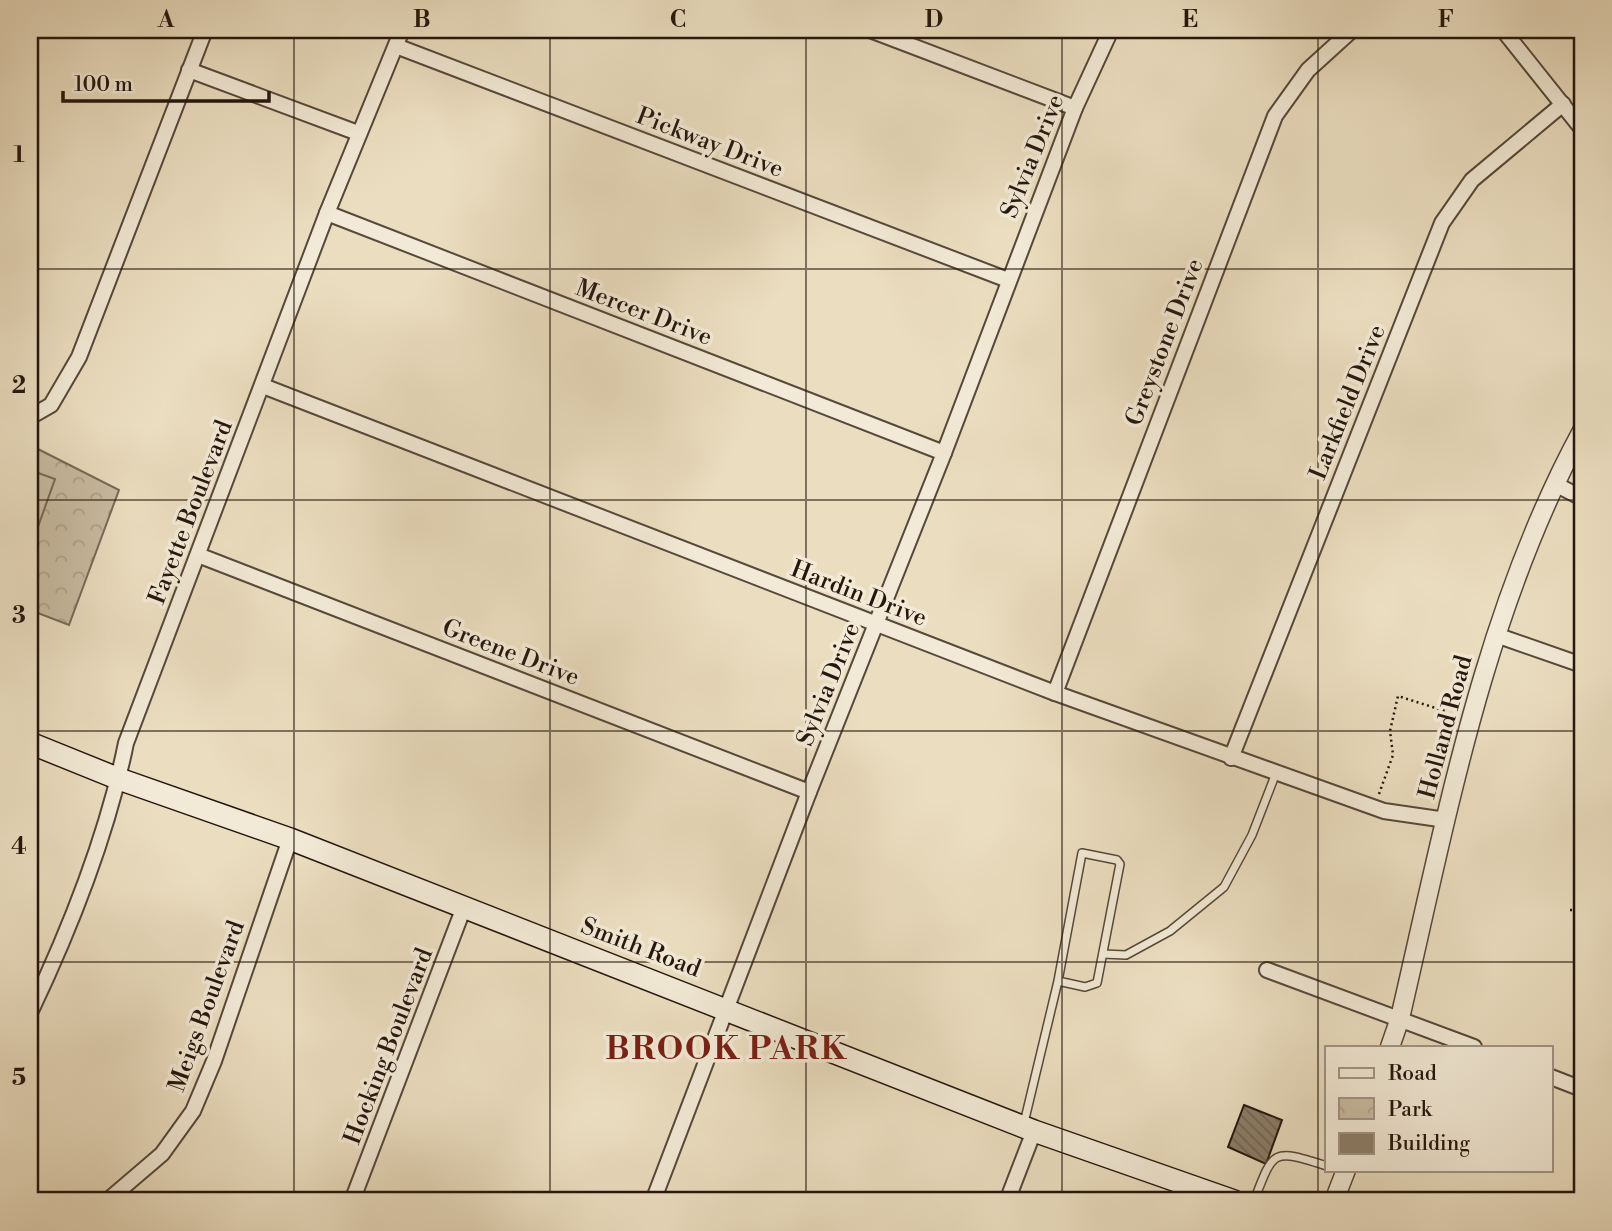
<svg xmlns="http://www.w3.org/2000/svg" width="1612" height="1231" font-family="'Libre Bodoni',serif">
	<defs>
		<pattern id="park-crowns" width="20" height="18" patternUnits="userSpaceOnUse" patternTransform="scale(1.75)"><rect width="20" height="18" fill="#c9bca2"/><path d="M2 6a3 3 0 1 1 6 0M12 15a3 3 0 1 1 6 0" fill="none" stroke="#aca18a"/></pattern>
		<pattern id="building-back-hatch" width="6" height="6" patternUnits="userSpaceOnUse" patternTransform="scale(1.75)"><rect width="6" height="6" fill="#8c7e6a"/><path d="M-1 5l2 2M0 0l6 6M5-1l2 2" fill="none" stroke="#726656"/></pattern>
	</defs>
	<rect width="100%" height="100%" fill="#ebdec0"/>
	<filter id="stains"><feTurbulence type="fractalNoise" baseFrequency=".00286" numOctaves="4"/><feColorMatrix values="0 0 0 0 .2 0 0 0 0 .09 0 0 0 0 .02 0 0 0 .5 -.17"/></filter>
	<radialGradient id="worn" r=".72"><stop offset=".6" stop-color="#630" stop-opacity="0"/><stop offset="1" stop-color="#630" stop-opacity=".3"/></radialGradient>
	<polygon fill="url(#park-crowns)" stroke="#776958" stroke-width="2" points="30,445 119,490 69,625 30,610"/>
	<polygon fill="#c9bca2" stroke="#776958" stroke-width="2" points="30,470 55,479 34,538 30,537"/>
	<polygon fill="url(#building-back-hatch)" stroke="#25160d" stroke-width="2" points="1244,1105 1282,1120 1266,1164 1228,1147"/>
	<g fill="none" stroke-linecap="round" stroke-linejoin="round">
		<g stroke="#56483a" stroke-width="10">
			<g id="service">
				<polyline points="1103,954 1126,955 1170,931 1224,887 1252,835 1276,773"/>
				<polyline points="1024,1123 1058,981 1085,987 1097,983 1120,864 1117,860 1082,853 1058,981"/>
				<polyline points="1185,1201 1190,1187"/>
				<path d="M 1254,1201 C 1274,1148 1273,1149 1327,1166"/>
			</g>
		</g>
		<g stroke="#56483a" stroke-width="18">
			<g id="minor">
				<polyline points="870,30 1075,108"/>
				<polyline points="1503,30 1582,129"/>
				<polyline points="396,46 1008,280"/>
				<polyline points="189,70 358,133"/>
				<polyline points="327,213 944,453"/>
				<polyline points="263,386 1055,693 1384,811 1446,820"/>
				<polyline points="30,417 51,405 79,357 205,30"/>
				<polyline points="1555,484 1582,498"/>
				<polyline points="198,555 809,792"/>
				<polyline points="1496,635 1582,665"/>
				<polyline points="1055,693 1275,116 1308,70 1352,30"/>
				<polyline points="1231,758 1442,223 1472,180 1563,104"/>
				<polyline points="1267,970 1474,1047"/>
				<path d="M 30,1013 C 69,931 108,832 126,743 L 327,213 L 402,30"/>
				<polyline points="1551,1077 1582,1089"/>
				<polyline points="107,1201 162,1154 193,1111 214,1061 290,839"/>
				<polyline points="352,1201 464,907"/>
				<polyline points="653,1201 809,792 944,453 1075,108 1111,30"/>
				<polyline points="1007,1201 1034,1131"/>
			</g>
		</g>
		<g stroke="#56483a" stroke-width="21">
			<g id="tertiary">
				<path d="M 1390,1047 L 1400,1018 C 1446,820 1484,611 1582,431"/>
				<polyline points="1334,1201 1346,1170"/>
			</g>
		</g>
		<g stroke="#25160d" stroke-width="24">
			<polyline id="secondary" points="30,743 119,779 290,839 1034,1131 1234,1201"/>
		</g>
		<g stroke="#25160d" stroke-width="2.5" stroke-dasharray="2 3.5" stroke-linecap="butt">
			<polyline points="1379,794 1393,755 1390,731 1398,696 1448,712"/>
			<polyline points="1579,870 1582,870"/>
			<polyline points="1570,910 1582,910"/>
		</g>
		<use href="#service" stroke="#f2ead6" stroke-width="7"/>
		<use href="#minor" stroke="#f2ead6" stroke-width="14"/>
		<use href="#tertiary" stroke="#f2ead6" stroke-width="18"/>
		<use href="#secondary" stroke="#f2ead6" stroke-width="21"/>
	</g>
	<path fill="none" stroke="#25160d" stroke-width="2" stroke-opacity="0.55" d="M 294,30 L 294,1201M 550,30 L 550,1201M 806,30 L 806,1201M 1062,30 L 1062,1201M 1318,30 L 1318,1201M 30,269 L 1582,269M 30,500 L 1582,500M 30,731 L 1582,731M 30,962 L 1582,962"/>
	<g text-anchor="middle" stroke-width="7" stroke-linejoin="round" paint-order="stroke">
		<g font-size="24" fill="#25160d" stroke="#f2ead6">
			<text transform="translate(710 142) rotate(21)" y="8">Pickway Drive</text>
			<text transform="translate(1032 156) rotate(-68)" y="8">Sylvia Drive</text>
			<text transform="translate(644 312) rotate(21)" y="8">Mercer Drive</text>
			<text transform="translate(1164 342) rotate(-69)" y="8">Greystone Drive</text>
			<text transform="translate(1347 402) rotate(-68)" y="8">Larkfield Drive</text>
			<text transform="translate(190 512) rotate(-69)" y="8">Fayette Boulevard</text>
			<text transform="translate(859 593) rotate(21)" y="8">Hardin Drive</text>
			<text transform="translate(511 652) rotate(21)" y="8">Greene Drive</text>
			<text transform="translate(828 684) rotate(-68)" y="8">Sylvia Drive</text>
			<text transform="translate(1445 727) rotate(-75)" y="8">Holland Road</text>
			<text transform="translate(641 947) rotate(21)" y="8">Smith Road</text>
			<text transform="translate(206 1006) rotate(-70)" y="8">Meigs Boulevard</text>
			<text transform="translate(388 1046) rotate(-69)" y="8">Hocking Boulevard</text>
		</g>
		<g font-size="32" font-weight="bold" letter-spacing="2" fill="#7a1f14" stroke="#f2ead6">
			<text x="727" y="1059">BROOK PARK</text>
		</g>
	</g>
	<rect width="1612" height="1231" fill="none" stroke="#ebdec0" stroke-width="77"/>
	<rect x="1325" y="1046" width="228" height="126" fill="#f2ead6" stroke="#a09586" stroke-width="2"/>
	<rect x="1339" y="1068" width="35" height="10" fill="#f2ead6" stroke="#a09586" stroke-width="2"/>
	<text x="1388" y="1080" font-size="21" fill="#25160d">Road</text>
	<rect x="1339" y="1098" width="35" height="21" fill="url(#park-crowns)" stroke="#a09586" stroke-width="2"/>
	<text x="1388" y="1116" font-size="21" fill="#25160d">Park</text>
	<rect x="1339" y="1133" width="35" height="21" fill="#8c7e6a" stroke="#a09586" stroke-width="2"/>
	<text x="1388" y="1150" font-size="21" fill="#25160d">Building</text>
	<path d="M63 91v10h206v-10" fill="none" stroke="#25160d" stroke-width="3.5"/>
	<text x="74" y="91" font-size="21" fill="#25160d" stroke="#f2ead6" stroke-width="5" paint-order="stroke">100 m</text>
	<rect x="38" y="38" width="1536" height="1154" fill="none" stroke="#25160d" stroke-width="2.5"/>
	<g font-size="23" text-anchor="middle" font-weight="bold" fill="#25160d">
		<text x="166" y="27">A</text>
		<text x="422" y="27">B</text>
		<text x="678" y="27">C</text>
		<text x="934" y="27">D</text>
		<text x="1190" y="27">E</text>
		<text x="1446" y="27">F</text>
		<text x="19" y="162">1</text>
		<text x="19" y="393">2</text>
		<text x="19" y="623">3</text>
		<text x="19" y="854">4</text>
		<text x="19" y="1085">5</text>
	</g>
	<rect width="100%" height="100%" filter="url(#stains)"/>
	<rect width="100%" height="100%" fill="url(#worn)"/>
</svg>
